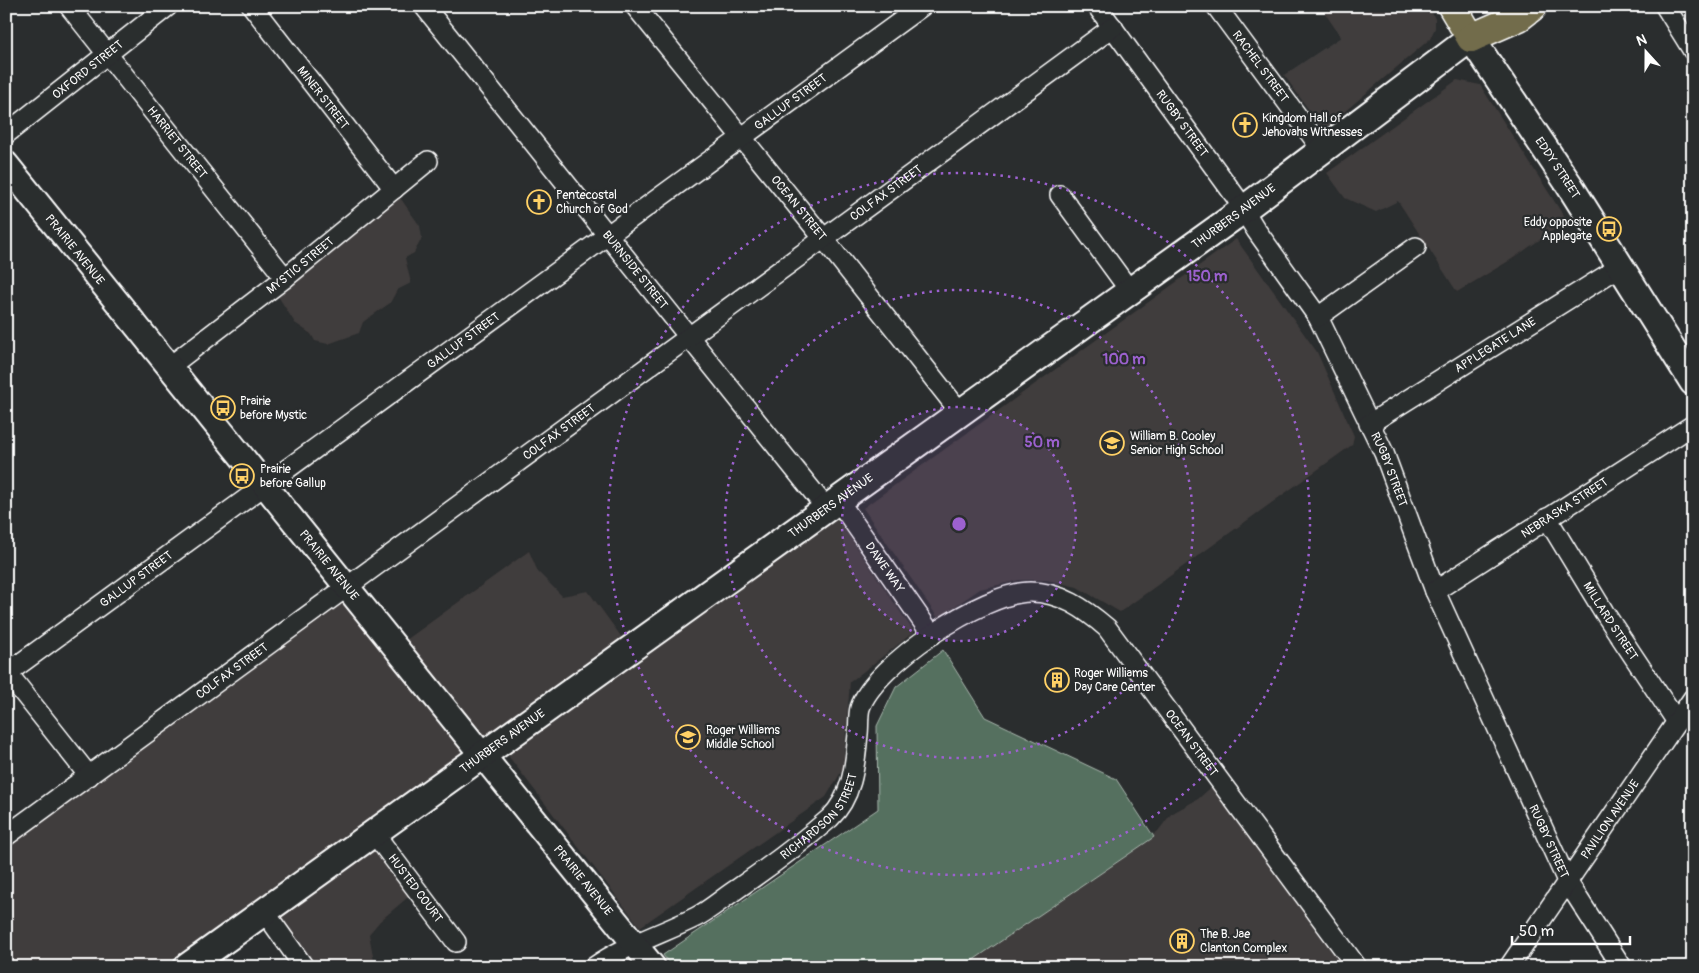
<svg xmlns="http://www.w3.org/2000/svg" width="1699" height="973" font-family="Pangolin,sans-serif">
	<rect width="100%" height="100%" fill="#2a2d2e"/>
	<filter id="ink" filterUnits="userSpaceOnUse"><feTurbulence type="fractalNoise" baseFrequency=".02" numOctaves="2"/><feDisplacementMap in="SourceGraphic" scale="10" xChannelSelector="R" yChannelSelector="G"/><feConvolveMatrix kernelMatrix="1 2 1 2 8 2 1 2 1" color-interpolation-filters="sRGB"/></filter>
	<g filter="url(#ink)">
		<g fill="#403c3c">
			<polygon points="1320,6 1429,6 1435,19 1435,28 1430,39 1323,130 1284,75 1341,37"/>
			<polygon points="1457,80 1480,85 1567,221 1512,259 1457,292 1398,201 1376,212 1345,198 1327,173"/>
			<polygon points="397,198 401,199 420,226 422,238 414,253 405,258 411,283 397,290 390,303 363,322 359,333 328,344 315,341 311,334 295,323 276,293"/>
			<polygon points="1236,239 1317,352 1354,436 1352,445 1120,612 1077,587 1047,580 1020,580 980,589 938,618 863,508"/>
			<polygon points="835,515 914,632 850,682 843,769 826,797 640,927 506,753"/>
			<polygon points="529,551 538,572 562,596 588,591 631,650 380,833 414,892 380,921 369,934 374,961 380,967 306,967 269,916 192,967 6,967 6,839 344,590 395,648"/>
			<polygon points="1218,781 1356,967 956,967 1146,840 1158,831 1171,814 1198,799"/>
		</g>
		<polygon fill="#55705f" stroke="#aab8af" points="943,650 985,717 1116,779 1154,837 963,967 672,967 663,955 878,809 877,726 896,687"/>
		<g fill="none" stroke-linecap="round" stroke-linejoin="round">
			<g stroke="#fff" stroke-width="22">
				<g id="minor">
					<path id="s1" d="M 69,6 L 285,278"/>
					<path id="s2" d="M 252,6 L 394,189"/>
					<path id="s3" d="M 424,6 L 826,508"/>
					<path id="s4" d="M 635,6 L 824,239 L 960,412"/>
					<path id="s5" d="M 1097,6 L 1235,196 L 1256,230 L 1318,317 L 1384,453 L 1435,591 L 1567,881 L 1622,967"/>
					<path id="s6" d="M 1216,6 L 1323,151"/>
					<polyline points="1665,6 1693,51"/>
					<path id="s7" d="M 6,134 L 168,6"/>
					<polyline points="1060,195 1130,291"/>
					<polyline points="1318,317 1416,247"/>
					<path id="s8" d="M 169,367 L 285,278 L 428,161"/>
					<path id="s9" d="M 1369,424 L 1621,266"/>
					<path id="s10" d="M 838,500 L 932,635"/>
					<path id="s11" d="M 1547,518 L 1604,612 L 1677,722"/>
					<path id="s12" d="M 1435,591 L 1693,425"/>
					<polyline points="6,671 89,776"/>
					<path id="s13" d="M 6,674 L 922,6"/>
					<path id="s14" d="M 374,833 L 456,942"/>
					<path id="s15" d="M 6,836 L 1113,27"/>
					<polyline points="264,911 304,967"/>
					<path id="s16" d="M 594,967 C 625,945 662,934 696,917 C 710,910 723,898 737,889 C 769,867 800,844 830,818 C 853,796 855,764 858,734 C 859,726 858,715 860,708 C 875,664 984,592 1030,592 C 1061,592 1085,609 1107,628 L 1357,967"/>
					<path id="s17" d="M 1509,967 L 1693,698"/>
				</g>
			</g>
			<g stroke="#fff" stroke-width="28">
				<g id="tertiary">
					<path id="s18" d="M 6,164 L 653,967"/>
				</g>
			</g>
			<g stroke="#fff" stroke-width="30">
				<g id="secondary">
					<path id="s19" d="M 187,967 L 1232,218 L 1471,38 L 1568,183 L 1693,382"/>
				</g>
			</g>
			<g stroke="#fff" stroke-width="31">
				<g id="primary">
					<polyline points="1452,6 1471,38"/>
					<polyline points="1471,38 1519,17 1533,6"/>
				</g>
			</g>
			<use href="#minor" stroke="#2a2d2e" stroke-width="19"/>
			<use href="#tertiary" stroke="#2a2d2e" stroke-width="24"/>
			<use href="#secondary" stroke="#2a2d2e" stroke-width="26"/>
			<use href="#primary" stroke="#726c4b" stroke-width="28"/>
		</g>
	</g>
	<circle cx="959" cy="524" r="117" fill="#9c61cf" fill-opacity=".12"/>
	<g fill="none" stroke="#9c61cf" stroke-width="2.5" stroke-dasharray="2.5 5">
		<circle cx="959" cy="524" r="117"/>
		<circle cx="959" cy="524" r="234"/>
		<circle cx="959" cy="524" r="351"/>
	</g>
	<defs>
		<g id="church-ring" transform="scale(1.25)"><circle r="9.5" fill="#2a2d2e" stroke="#ffd166" stroke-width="1.5"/><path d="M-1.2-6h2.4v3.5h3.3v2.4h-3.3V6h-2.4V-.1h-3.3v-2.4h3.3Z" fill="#ffd166"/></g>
		<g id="bus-ring" transform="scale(1.25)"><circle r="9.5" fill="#2a2d2e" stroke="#ffd166" stroke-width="1.5"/><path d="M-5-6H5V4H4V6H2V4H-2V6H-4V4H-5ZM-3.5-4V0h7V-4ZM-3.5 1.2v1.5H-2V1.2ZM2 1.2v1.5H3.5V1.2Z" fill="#ffd166"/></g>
		<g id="school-ring" transform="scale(1.25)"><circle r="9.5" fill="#2a2d2e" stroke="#ffd166" stroke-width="1.5"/><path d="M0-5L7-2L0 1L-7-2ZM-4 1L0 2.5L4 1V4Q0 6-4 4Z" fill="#ffd166"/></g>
		<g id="building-ring" transform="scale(1.25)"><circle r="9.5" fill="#2a2d2e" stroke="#ffd166" stroke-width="1.5"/><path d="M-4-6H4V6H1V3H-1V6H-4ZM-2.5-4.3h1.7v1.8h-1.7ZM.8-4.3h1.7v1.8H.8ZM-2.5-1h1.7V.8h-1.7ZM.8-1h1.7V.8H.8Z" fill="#ffd166"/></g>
	</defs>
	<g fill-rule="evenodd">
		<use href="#church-ring" x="1245" y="125"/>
		<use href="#church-ring" x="539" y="202"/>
		<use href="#bus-ring" x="1609" y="229"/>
		<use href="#bus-ring" x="223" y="408"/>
		<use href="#school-ring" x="1112" y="443"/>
		<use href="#bus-ring" x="242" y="476"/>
		<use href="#building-ring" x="1057" y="680"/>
		<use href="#school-ring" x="688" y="737"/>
		<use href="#building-ring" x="1182" y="941"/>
	</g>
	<g text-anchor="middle" stroke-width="4.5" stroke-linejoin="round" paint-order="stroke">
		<g font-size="12" fill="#fff" stroke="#2a2d2e">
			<text dy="4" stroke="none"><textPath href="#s6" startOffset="75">RACHEL STREET</textPath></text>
			<text dy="4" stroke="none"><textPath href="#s7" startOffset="104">OXFORD STREET</textPath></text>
			<text dy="4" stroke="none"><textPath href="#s2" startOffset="116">MINER STREET</textPath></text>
			<text dy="4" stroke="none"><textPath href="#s13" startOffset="971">GALLUP STREET</textPath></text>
			<text dy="4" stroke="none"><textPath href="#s5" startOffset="145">RUGBY STREET</textPath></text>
			<text dy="4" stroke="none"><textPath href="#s1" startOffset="174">HARRIET STREET</textPath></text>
			<text dy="4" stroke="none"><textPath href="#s19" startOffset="1741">EDDY STREET</textPath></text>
			<text dy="4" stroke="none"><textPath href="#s15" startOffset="1090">COLFAX STREET</textPath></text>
			<text dy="4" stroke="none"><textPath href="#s4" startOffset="260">OCEAN STREET</textPath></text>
			<text dy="4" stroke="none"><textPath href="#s19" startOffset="1288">THURBERS AVENUE</textPath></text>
			<text dy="4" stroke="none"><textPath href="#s18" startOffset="110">PRAIRIE AVENUE</textPath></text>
			<text dy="4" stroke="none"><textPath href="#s8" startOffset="166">MYSTIC STREET</textPath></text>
			<text dy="4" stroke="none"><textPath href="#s3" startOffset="338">BURNSIDE STREET</textPath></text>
			<text dy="4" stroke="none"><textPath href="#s13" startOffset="566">GALLUP STREET</textPath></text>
			<text dy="4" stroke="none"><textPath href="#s9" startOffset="149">APPLEGATE LANE</textPath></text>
			<text dy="4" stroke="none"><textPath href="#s15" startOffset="685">COLFAX STREET</textPath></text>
			<text dy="4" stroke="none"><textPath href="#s5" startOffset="550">RUGBY STREET</textPath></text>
			<text dy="4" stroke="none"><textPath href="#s19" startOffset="792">THURBERS AVENUE</textPath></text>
			<text dy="4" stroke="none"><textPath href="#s12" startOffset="154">NEBRASKA STREET</textPath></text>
			<text dy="4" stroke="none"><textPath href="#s18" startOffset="515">PRAIRIE AVENUE</textPath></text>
			<text dy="4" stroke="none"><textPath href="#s10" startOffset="82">DAWE WAY</textPath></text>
			<text dy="4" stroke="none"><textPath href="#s13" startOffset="161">GALLUP STREET</textPath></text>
			<text dy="4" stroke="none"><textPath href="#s11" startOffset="121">MILLARD STREET</textPath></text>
			<text dy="4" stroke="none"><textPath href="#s15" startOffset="280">COLFAX STREET</textPath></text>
			<text dy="4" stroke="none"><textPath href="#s19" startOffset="388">THURBERS AVENUE</textPath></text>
			<text dy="4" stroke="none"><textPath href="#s16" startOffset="839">OCEAN STREET</textPath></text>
			<text dy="4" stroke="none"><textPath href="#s16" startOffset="275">RICHARDSON STREET</textPath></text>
			<text dy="4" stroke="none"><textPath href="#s17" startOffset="179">PAVILION AVENUE</textPath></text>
			<text dy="4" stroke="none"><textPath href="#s5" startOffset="955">RUGBY STREET</textPath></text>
			<text dy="4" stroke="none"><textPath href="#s18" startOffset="920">PRAIRIE AVENUE</textPath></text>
			<text dy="4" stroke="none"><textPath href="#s14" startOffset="69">HUSTED COURT</textPath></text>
		</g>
		<g font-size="12" fill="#fff" stroke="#2a2d2e" text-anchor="start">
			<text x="1262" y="122">Kingdom Hall of<tspan x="1262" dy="14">Jehovahs Witnesses</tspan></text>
			<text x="556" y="199">Pentecostal<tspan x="556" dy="14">Church of God</tspan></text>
			<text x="1592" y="226" text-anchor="end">Eddy opposite<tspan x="1592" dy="14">Applegate</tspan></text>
			<text x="240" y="405">Prairie<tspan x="240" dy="14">before Mystic</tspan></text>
			<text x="1130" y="440">William B. Cooley<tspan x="1130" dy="14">Senior High School</tspan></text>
			<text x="260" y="473">Prairie<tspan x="260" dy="14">before Gallup</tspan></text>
			<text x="1074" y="677">Roger Williams<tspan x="1074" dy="14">Day Care Center</tspan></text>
			<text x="706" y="734">Roger Williams<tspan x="706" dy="14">Middle School</tspan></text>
			<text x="1200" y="938">The B. Jae<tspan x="1200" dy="14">Clanton Complex</tspan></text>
		</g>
	</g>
	<circle cx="959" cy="524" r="8" fill="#9c61cf" stroke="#2a2d2e" stroke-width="2.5"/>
	<g font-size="15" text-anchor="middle" font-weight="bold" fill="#9c61cf" stroke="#2a2d2e" stroke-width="4.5" stroke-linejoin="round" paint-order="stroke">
		<text x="1207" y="281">150 m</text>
		<text x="1124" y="364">100 m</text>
		<text x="1042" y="447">50 m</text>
	</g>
	<rect width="1699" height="973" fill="none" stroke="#2a2d2e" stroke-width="25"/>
	<rect x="12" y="12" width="1674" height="948" fill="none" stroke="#fff" stroke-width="2" filter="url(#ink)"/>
	<g transform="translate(1646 52) rotate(339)" stroke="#2a2d2e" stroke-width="4" paint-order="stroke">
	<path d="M0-4L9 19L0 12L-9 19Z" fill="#ffffff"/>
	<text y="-8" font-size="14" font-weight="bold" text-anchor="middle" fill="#ffffff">N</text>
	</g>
	<path d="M1512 936v8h118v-8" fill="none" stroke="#ffffff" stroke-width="2.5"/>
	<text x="1519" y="936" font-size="15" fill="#ffffff" stroke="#2a2d2e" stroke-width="4" paint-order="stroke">50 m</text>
</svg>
